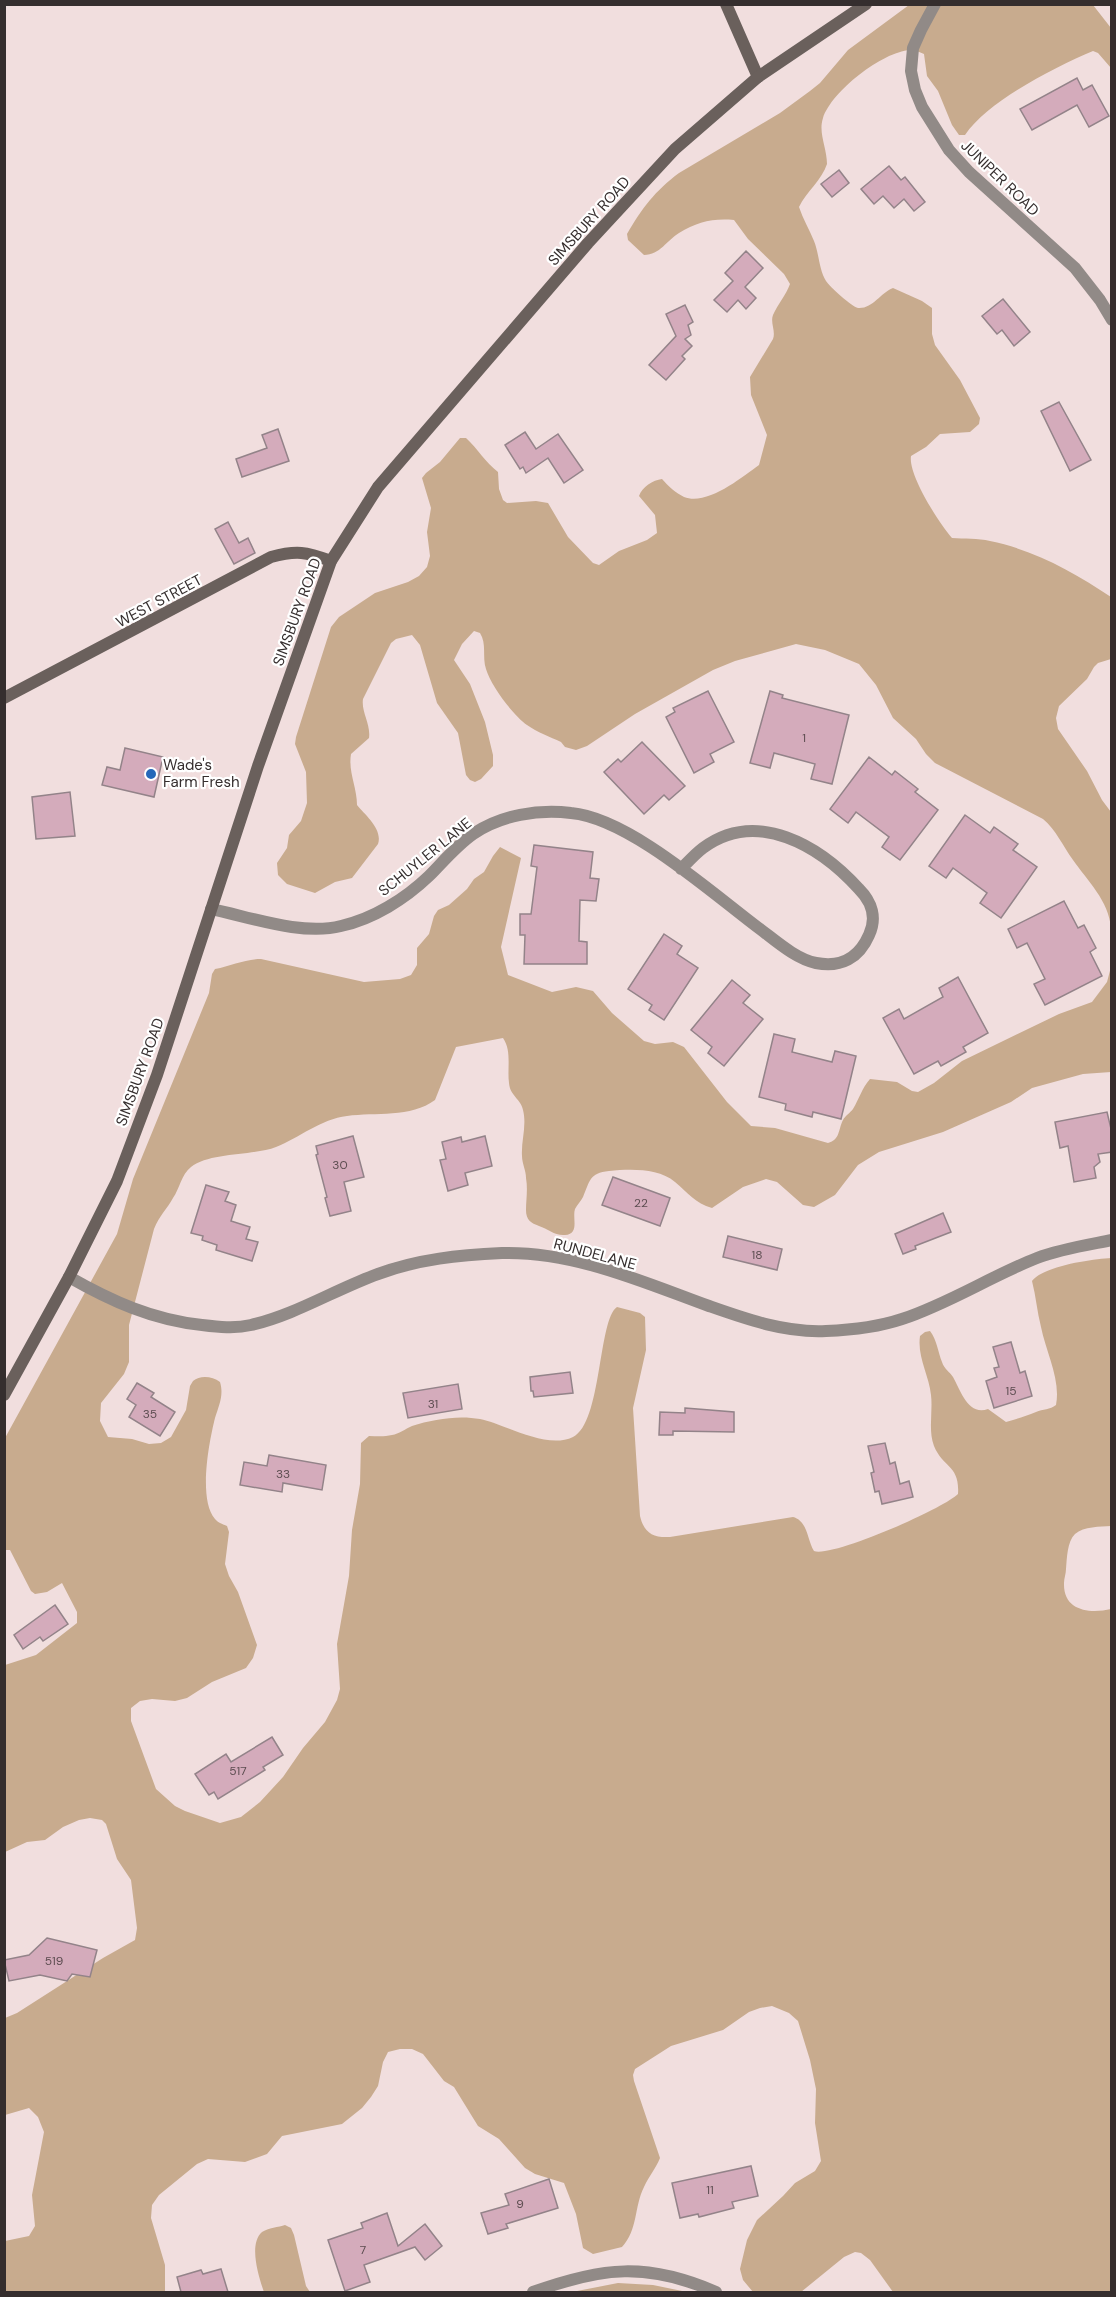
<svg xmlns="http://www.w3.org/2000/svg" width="1116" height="2297" font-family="'DM Sans',sans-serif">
	<rect width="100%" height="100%" fill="#f1dede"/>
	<g fill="#c8ab8e">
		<path d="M 909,5 L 1093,5 L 1111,28 L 1111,68 L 1098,53 L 1093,51 C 1055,67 988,101 965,135 L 959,135 L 952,125 L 938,91 L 927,76 L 924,54 C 919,52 915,50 910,50 C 882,52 832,91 823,118 C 818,133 827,148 827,164 C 822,180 806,192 799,207 C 803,219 809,229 814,241 C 819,253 819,270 826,281 C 829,286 852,307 858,308 C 873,309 880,293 893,288 L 922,301 L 932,308 L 932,334 L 935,345 L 960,380 L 980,418 L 979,424 L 970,432 L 940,434 L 926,447 L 911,456 C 908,475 939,523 952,538 C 964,539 978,538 990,541 C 1034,550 1074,572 1111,597 L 1111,659 L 1098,663 L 1094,667 L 1087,679 L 1059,706 L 1056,718 L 1058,729 L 1087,771 L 1102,800 L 1111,812 L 1111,960 C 1109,946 1112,940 1111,928 C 1109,901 1087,880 1073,860 C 1063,846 1056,830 1043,819 L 935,763 L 926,754 L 916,739 L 893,718 L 876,685 L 859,664 L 825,650 L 796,644 L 735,661 L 713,670 L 635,714 L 587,746 L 576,750 L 565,747 L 561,742 C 550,737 537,732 527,725 C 513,715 491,686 486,669 C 482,657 487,644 480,633 L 474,631 L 462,644 L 454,660 L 470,684 L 485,722 L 493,755 L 493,766 L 481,779 L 475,782 L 470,780 L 466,775 L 458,733 L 437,703 L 420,645 L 412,635 L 396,639 L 391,643 L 363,699 C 361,712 371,724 369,738 L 351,754 C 348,772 357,787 357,805 C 365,815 383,829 378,844 L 352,878 L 335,882 L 315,893 L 287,884 L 278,875 L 277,863 L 287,848 L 289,835 L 301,821 L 307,803 L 306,772 L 295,744 L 296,737 L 331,627 L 339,617 L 375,593 L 408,582 L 419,576 L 427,567 L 430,556 L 427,532 L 431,508 L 422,478 L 426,473 L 440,462 L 460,438 L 466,438 C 478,449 485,462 498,472 L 499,489 L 503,500 L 507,503 L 536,501 L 548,503 L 568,537 L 593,563 L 599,565 L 619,551 L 647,540 L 657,533 L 655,515 L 639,496 C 642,487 653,480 662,479 C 668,486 676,493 684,497 C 707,506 741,478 759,465 L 767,435 L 751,395 L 750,377 L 773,339 C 776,331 770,323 773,315 C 778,304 786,295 790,284 L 784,274 L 748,239 L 734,220 C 713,218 697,222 679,233 C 667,240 660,255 644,255 L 628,240 L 627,234 C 642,208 655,191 679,173 L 780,113 L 810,91 L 820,83 L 848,50 Z"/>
		<path d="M 500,847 L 521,858 L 501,947 L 508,975 L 552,992 L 576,987 L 593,991 L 612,1013 L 644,1041 L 655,1044 L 673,1042 L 684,1047 L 727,1102 L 751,1126 L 775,1128 L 828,1143 C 840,1140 838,1130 843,1120 C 845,1116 850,1113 853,1109 C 859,1099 862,1088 870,1079 L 897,1082 L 912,1091 L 918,1092 L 934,1083 L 962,1061 L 1059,1014 L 1092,1002 L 1107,982 L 1111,967 L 1111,1072 L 1083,1074 L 1032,1088 L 1011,1102 L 943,1132 L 879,1152 L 858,1165 L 835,1195 L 814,1207 L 803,1205 L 777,1182 L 766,1179 L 743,1187 L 712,1208 C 695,1203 688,1193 675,1182 C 658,1168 631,1169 609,1171 C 589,1173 590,1181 583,1197 C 581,1201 577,1205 575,1209 C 572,1218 580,1234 565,1235 C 555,1236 548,1229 539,1226 C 531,1223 526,1220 526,1210 C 526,1200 528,1189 526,1178 C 526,1171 522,1163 522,1156 C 521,1141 527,1126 523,1110 C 521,1099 510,1096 509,1083 C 507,1068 512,1051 503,1038 L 456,1047 L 435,1100 C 411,1118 375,1112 347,1116 C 321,1119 299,1138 276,1147 C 253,1156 210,1152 191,1167 C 181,1175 180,1188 173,1198 C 167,1209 159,1216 154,1229 L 129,1325 L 129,1362 L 124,1374 L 101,1403 L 100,1421 L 108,1437 L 132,1439 L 149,1444 L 161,1443 L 171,1437 L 186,1410 L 190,1386 L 193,1381 C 200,1375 212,1376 220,1382 C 224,1395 219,1405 215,1418 C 209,1442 198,1499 215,1519 C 218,1523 223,1524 227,1526 L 229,1532 L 225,1564 L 229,1576 L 238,1592 L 257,1645 L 253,1658 L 246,1668 L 212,1682 L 187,1698 L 175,1701 L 152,1699 L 140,1701 L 131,1708 L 131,1721 L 156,1789 L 175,1806 L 185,1811 L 220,1823 L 241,1817 L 260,1802 L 283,1777 L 303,1748 L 325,1722 L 337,1700 L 340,1689 L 337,1644 L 349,1576 L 352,1530 L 360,1484 L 361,1443 L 369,1436 C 376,1436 384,1437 392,1435 C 399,1434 405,1429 412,1426 C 433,1419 459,1415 480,1419 C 505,1424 546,1450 573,1437 C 602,1423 598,1319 617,1307 L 640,1313 L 645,1317 L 646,1350 L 633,1408 L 640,1516 C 644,1533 653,1538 670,1537 L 793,1517 C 808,1521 807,1540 814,1551 C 831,1558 943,1509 958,1494 C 960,1465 943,1468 934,1446 C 928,1430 933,1412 931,1395 C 929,1375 917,1357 920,1336 L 925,1332 L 930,1331 C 937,1340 938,1352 942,1362 C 944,1369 950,1372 953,1377 C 961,1391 968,1416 988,1409 L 1006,1422 C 1017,1419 1026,1416 1036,1412 C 1043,1409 1050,1410 1056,1405 C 1061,1380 1046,1352 1041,1327 C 1037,1312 1036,1296 1032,1281 C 1043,1266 1093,1259 1111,1258 L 1111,1526 C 1100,1527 1084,1526 1075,1534 C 1067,1542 1067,1558 1066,1569 C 1066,1574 1064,1578 1064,1583 C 1063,1611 1090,1614 1111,1609 L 1111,2292 L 893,2292 L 870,2260 L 861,2253 L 855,2252 L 844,2257 L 801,2292 L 753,2292 L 743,2280 L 740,2269 L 747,2240 L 757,2220 L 783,2196 L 795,2183 L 815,2171 L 821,2161 L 815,2123 L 816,2089 L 810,2060 L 798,2021 L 789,2013 L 772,2006 L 760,2008 L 749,2012 L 723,2030 L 671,2046 L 635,2069 L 633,2075 L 634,2081 L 660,2158 C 656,2168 649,2176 644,2187 C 634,2207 638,2230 622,2247 L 593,2254 L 583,2248 L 576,2214 L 564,2183 L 535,2174 L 525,2168 L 499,2139 L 478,2126 L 454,2087 L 444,2081 L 423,2054 L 412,2049 L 400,2049 L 388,2052 L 383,2062 L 378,2086 L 371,2097 L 362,2108 L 342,2124 L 282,2136 L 267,2154 L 245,2162 L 208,2159 L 197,2164 L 159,2195 L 152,2205 L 151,2218 L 165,2265 L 165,2292 L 5,2292 L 5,2241 L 29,2236 L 35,2226 L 32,2195 L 44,2132 L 38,2117 L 29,2108 L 5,2115 L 5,2018 L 17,2013 L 103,1958 L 135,1940 L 137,1928 L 131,1880 L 117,1859 L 106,1824 L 102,1820 L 90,1818 L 79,1820 L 63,1827 L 45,1840 L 27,1842 L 5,1852 L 5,1665 L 36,1655 L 77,1623 L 77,1612 L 62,1583 L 47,1592 L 35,1594 L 31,1591 L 10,1550 L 5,1550 L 5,1438 L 117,1234 L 133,1179 L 209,993 L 212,974 L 215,969 C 231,966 245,959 261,959 L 364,982 L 400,979 L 411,975 L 417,965 L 417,948 L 429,934 L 434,916 L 438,910 L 449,905 L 467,889 L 474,879 L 484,872 L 493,856 Z"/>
		<path d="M 285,2225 L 291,2228 L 294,2235 L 306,2286 L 310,2292 L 264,2292 C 259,2278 248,2244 262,2232 C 268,2228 279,2227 285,2225 Z"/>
		<polygon points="618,2283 653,2285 687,2292 572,2292"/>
	</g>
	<g fill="#d4abbb" stroke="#938389" stroke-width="1.5">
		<polygon points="1077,78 1083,90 1092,85 1109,116 1089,127 1077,105 1032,130 1020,109"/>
		<polygon points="889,166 901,180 905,177 925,202 914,211 904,199 894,208 883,196 874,204 861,189"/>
		<polygon points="839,170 849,183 832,197 821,184"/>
		<polygon points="746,251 763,268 745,287 756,298 746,309 738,300 727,312 714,300 733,281 725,273"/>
		<polygon points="1003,299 1030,332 1014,346 1002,330 997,334 982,316"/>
		<polygon points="685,305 693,322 688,325 691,335 685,339 692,346 682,356 685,359 666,380 649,365 676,336 666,314"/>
		<polygon points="1059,402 1091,460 1070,471 1041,411"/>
		<polygon points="278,429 289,461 242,477 236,459 267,448 262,435"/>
		<polygon points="525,432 536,449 558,434 583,470 564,483 548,458 526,473 523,467 520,469 505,445"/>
		<polygon points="228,522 239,543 248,538 255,553 234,564 215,529"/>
		<polygon points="708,691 734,742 710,754 714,762 694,773 666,717 675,712 673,708"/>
		<polygon points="770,691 783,695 782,698 849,715 832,784 811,779 815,764 774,753 770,768 750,763"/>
		<polygon points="642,742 685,786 669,800 664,795 644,814 604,772 618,759 621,762"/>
		<polygon points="125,748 163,757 154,797 102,785 107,767 120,770"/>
		<polygon points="869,757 892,775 895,771 918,789 915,792 938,810 900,860 882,847 889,837 856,812 848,823 830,809"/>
		<polygon points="70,792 75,836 36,839 32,797"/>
		<polygon points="965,815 990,833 994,827 1018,844 1013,850 1037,867 1001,918 980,903 987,893 953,868 946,878 929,866"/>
		<polygon points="534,845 593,852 590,878 599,879 596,901 580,900 579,941 587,942 587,964 524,964 525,935 520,935 520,914 531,914 537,867 531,866"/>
		<polygon points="1064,901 1078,928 1084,925 1096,948 1090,952 1102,976 1045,1005 1034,984 1045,979 1027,943 1017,948 1008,929"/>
		<polygon points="664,934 682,946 677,954 698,968 664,1020 649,1010 652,1005 628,989"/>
		<polygon points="958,977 988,1033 963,1047 966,1052 941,1066 938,1061 914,1074 883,1018 899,1009 904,1019 943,997 939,988"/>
		<polygon points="732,980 750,995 743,1003 763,1019 724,1066 708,1053 712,1047 691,1030"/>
		<polygon points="774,1034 795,1039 792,1052 832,1062 835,1051 856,1056 841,1119 813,1112 812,1117 785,1110 786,1104 759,1097"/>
		<polygon points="1107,1112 1112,1133 1112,1152 1098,1154 1100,1162 1094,1167 1096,1178 1074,1182 1068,1146 1060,1148 1055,1122"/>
		<polygon points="353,1136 364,1177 344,1182 351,1211 330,1216 325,1198 327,1197 316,1155 318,1154 316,1146"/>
		<polygon points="485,1136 492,1166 465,1173 468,1185 448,1191 440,1160 446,1159 442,1142 461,1137 462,1142"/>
		<polygon points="613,1177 670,1198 660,1226 602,1205"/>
		<polygon points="206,1185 229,1192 225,1201 236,1205 231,1221 250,1227 246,1239 258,1242 252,1261 216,1250 217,1245 202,1240 203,1236 191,1233"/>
		<polygon points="943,1213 951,1232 915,1246 916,1249 903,1254 895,1234"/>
		<polygon points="728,1236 782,1249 777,1270 723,1257"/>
		<polygon points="1011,1342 1020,1373 1025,1371 1032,1396 994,1408 986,1381 997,1377 994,1368 999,1367 993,1347"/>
		<polygon points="570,1372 573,1393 534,1397 533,1391 531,1391 530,1377"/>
		<polygon points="137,1383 154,1393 151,1397 175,1412 160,1436 129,1417 136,1405 127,1399"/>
		<polygon points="458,1384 462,1409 408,1418 403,1393"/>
		<polygon points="685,1408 734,1412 734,1432 673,1431 673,1435 659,1435 660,1412 685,1413"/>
		<polygon points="885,1443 890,1464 895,1462 900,1484 909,1481 913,1497 882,1504 879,1491 875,1492 871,1473 874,1472 868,1446"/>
		<polygon points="269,1455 326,1465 322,1490 283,1483 282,1492 240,1485 244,1462 267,1466"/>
		<polygon points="55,1605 68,1624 43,1641 40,1637 23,1649 14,1635"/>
		<polygon points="272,1737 283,1755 263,1767 265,1770 218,1799 214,1792 209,1795 195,1774 226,1754 231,1762"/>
		<polygon points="47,1938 97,1950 90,1977 72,1974 67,1981 40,1975 9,1981 4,1960 29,1955"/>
		<polygon points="751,2166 758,2196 732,2202 734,2208 699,2217 698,2214 680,2218 672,2183"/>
		<polygon points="549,2179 558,2208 506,2224 508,2228 488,2234 481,2213 509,2205 505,2194"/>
		<polygon points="387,2213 398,2246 425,2224 442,2246 425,2260 415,2247 364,2265 370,2282 345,2291 328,2240 363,2228 361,2223"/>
		<polygon points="221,2269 228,2292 181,2292 177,2277 201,2270 203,2274"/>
	</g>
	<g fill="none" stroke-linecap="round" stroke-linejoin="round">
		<g stroke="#918a87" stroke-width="12">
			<polyline points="935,4 921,30 913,48 911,71 915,90 922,107 949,150 969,172 1075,268 1100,300 1112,320"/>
			<path d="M 211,909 C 250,917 302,936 341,926 C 373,919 405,899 429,876 C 443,862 456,846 473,834 C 501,815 538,809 571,813 C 629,818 713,894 760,929 C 776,941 796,959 816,963 C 841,968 859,958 869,935 C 877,918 872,902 859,889 C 820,846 757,808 703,848 C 695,854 688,862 681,869"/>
			<path d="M 69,1277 C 111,1301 153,1320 202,1325 C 218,1327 235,1329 251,1325 C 295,1315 336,1289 378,1274 C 418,1259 460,1255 502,1253 C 574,1251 643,1282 709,1306 C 746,1319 785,1333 826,1331 C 851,1330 878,1327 902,1319 C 948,1304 991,1276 1037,1258 C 1060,1249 1087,1245 1112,1240"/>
			<path d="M 533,2292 C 602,2267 647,2262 716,2292"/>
		</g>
		<g stroke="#6a605c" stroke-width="12">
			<polyline points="726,4 758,77"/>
			<path d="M 4,698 L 271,557 C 297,550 306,552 331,561"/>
			<polyline points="4,1395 69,1277 117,1181 157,1075 258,766 331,561 378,487 588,243 675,149 758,77 866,4"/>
		</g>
	</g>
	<circle fill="#2568b9" stroke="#fff" stroke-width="2" cx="151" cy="774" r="6"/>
	<g text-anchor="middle" stroke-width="4.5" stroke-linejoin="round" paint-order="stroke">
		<g font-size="12" fill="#5d4d51">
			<text x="804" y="742">1</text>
			<text x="340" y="1169">30</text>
			<text x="641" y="1207">22</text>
			<text x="757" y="1259">18</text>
			<text x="1011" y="1395">15</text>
			<text x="433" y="1408">31</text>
			<text x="150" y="1418">35</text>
			<text x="283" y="1478">33</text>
			<text x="238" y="1775">517</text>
			<text x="54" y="1965">519</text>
			<text x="710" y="2194">11</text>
			<text x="520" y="2208">9</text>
			<text x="363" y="2254">7</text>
		</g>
		<g font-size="15" fill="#352e2e" stroke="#fff">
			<text transform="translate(1000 178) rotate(44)" y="5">JUNIPER ROAD</text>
			<text transform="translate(589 221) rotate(-48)" y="5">SIMSBURY ROAD</text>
			<text transform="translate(159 601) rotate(-28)" y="5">WEST STREET</text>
			<text transform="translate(297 612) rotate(-70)" y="5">SIMSBURY ROAD</text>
			<text transform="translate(425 857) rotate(-39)" y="5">SCHUYLER LANE</text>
			<text transform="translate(140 1072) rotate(-70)" y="5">SIMSBURY ROAD</text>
			<text transform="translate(595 1254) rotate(15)" y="5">RUNDELANE</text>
		</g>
		<g font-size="15" fill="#352e2e" stroke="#fff" text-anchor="start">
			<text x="163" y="770">Wade's<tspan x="163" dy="17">Farm Fresh</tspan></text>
		</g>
	</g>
	<rect width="1116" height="2297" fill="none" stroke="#352e2e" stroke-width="12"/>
</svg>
